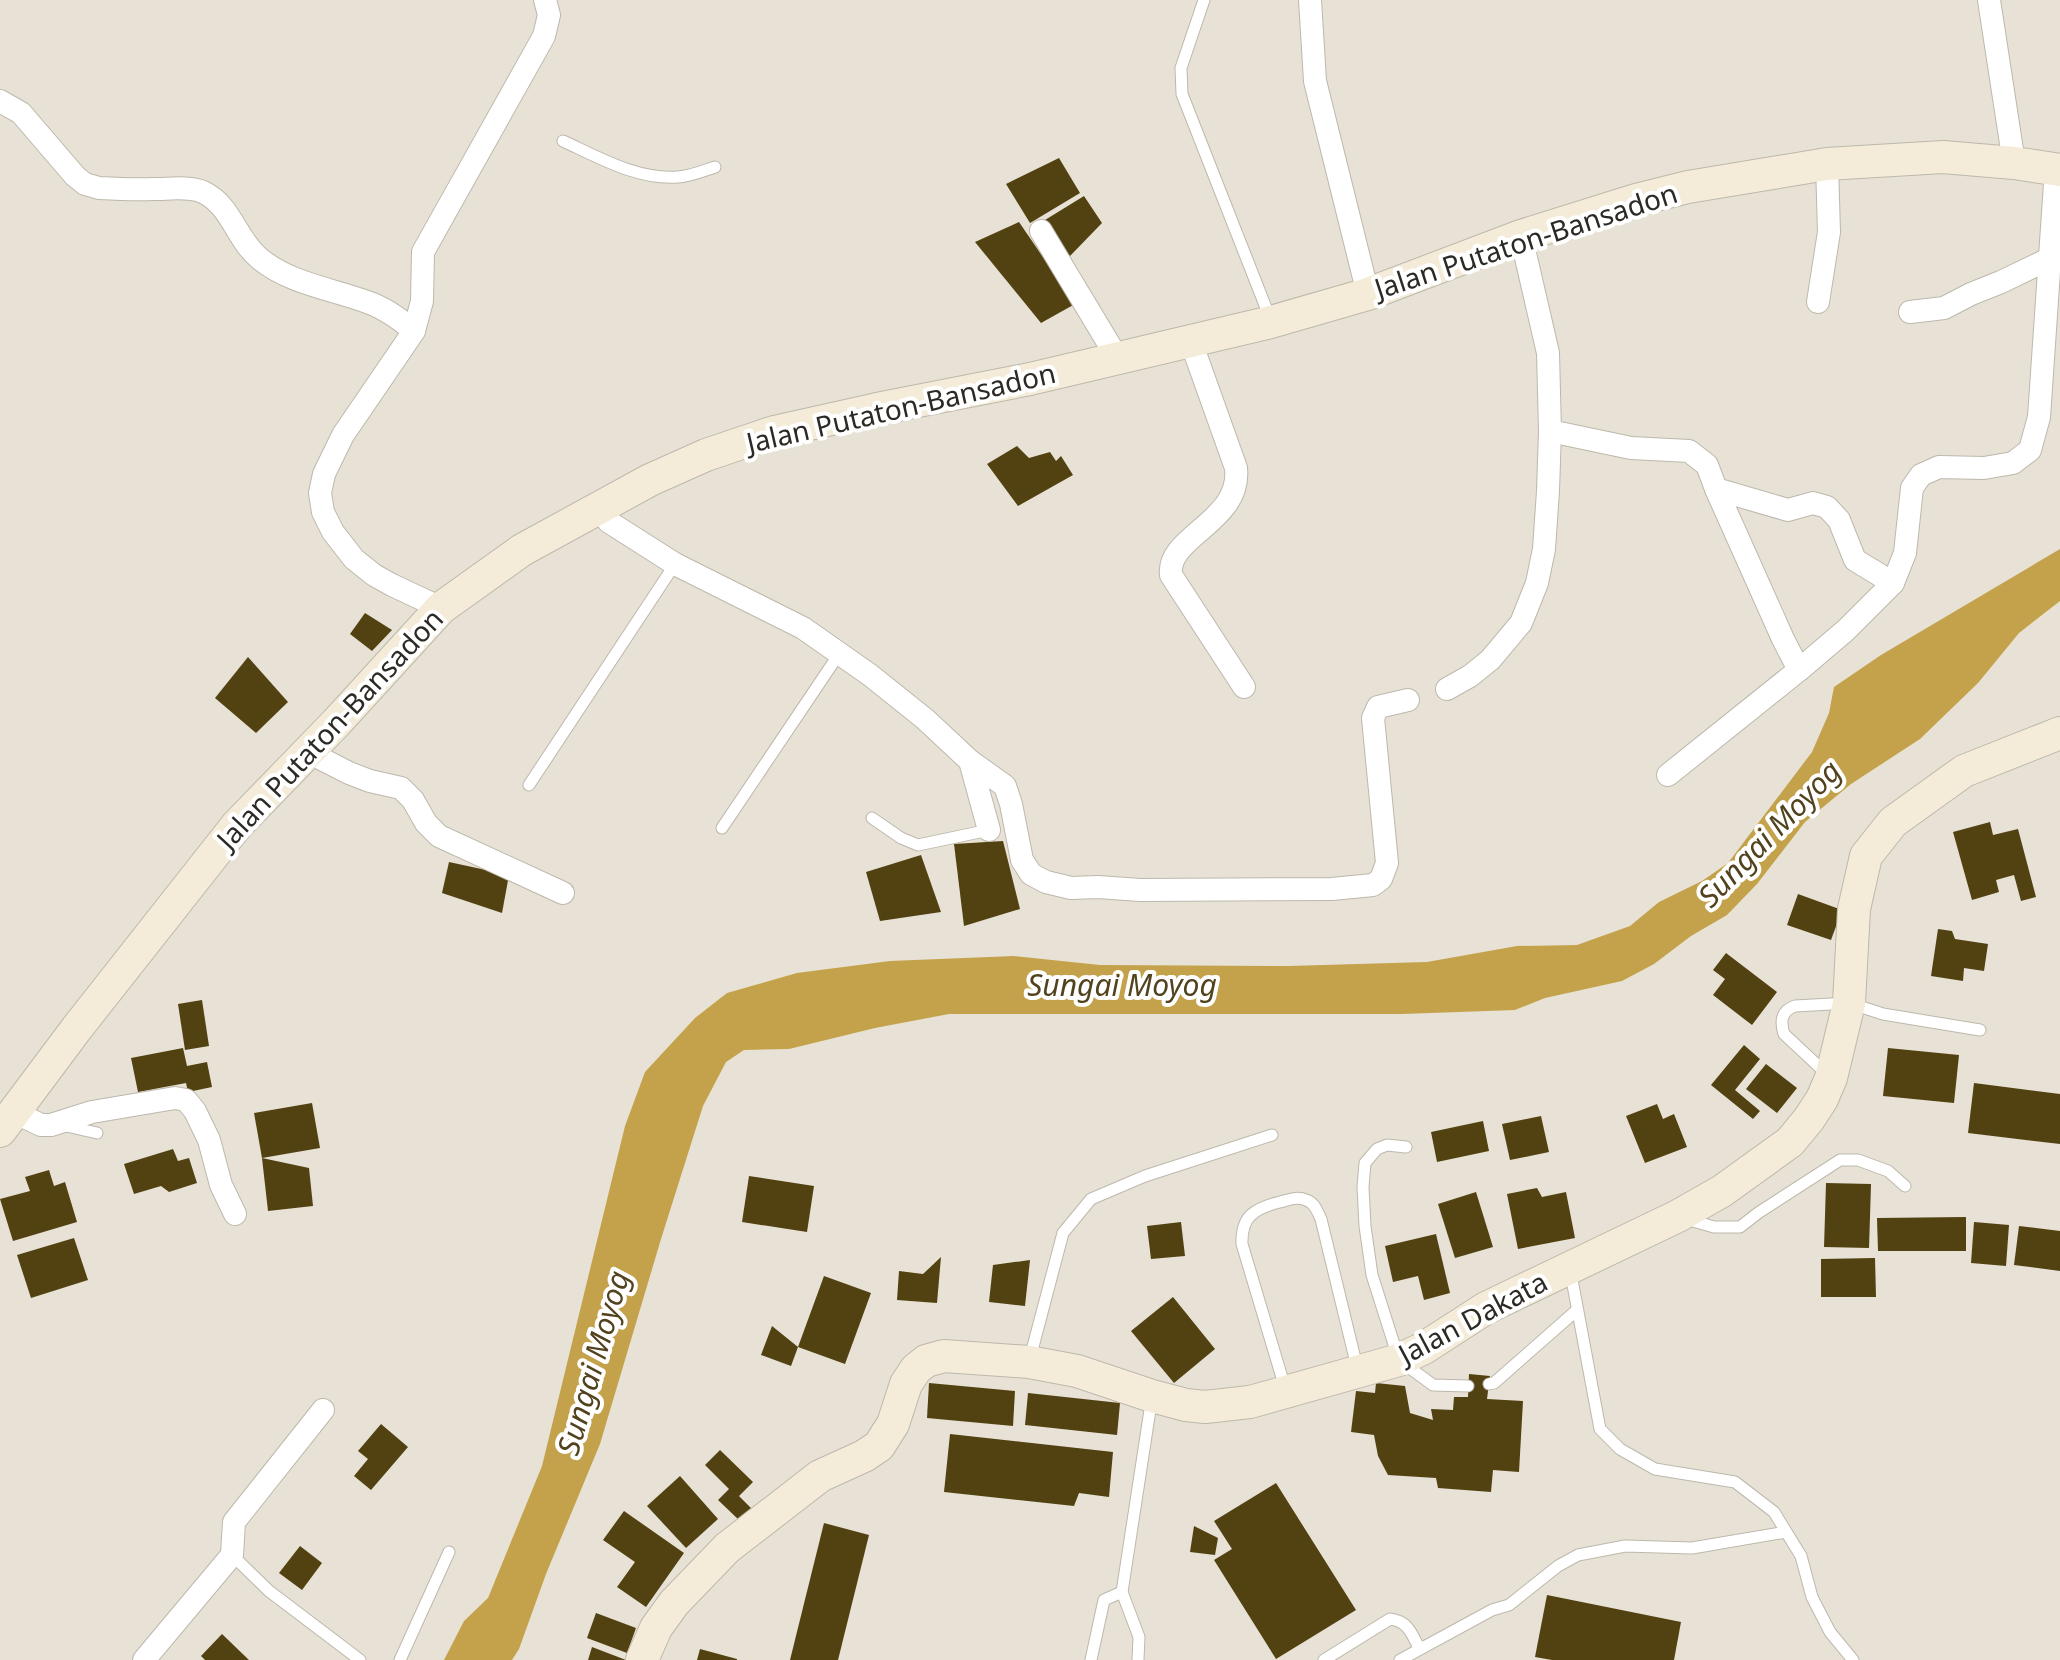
<svg xmlns="http://www.w3.org/2000/svg" width="2060" height="1660" font-family="'Noto Sans',sans-serif">
	<rect width="100%" height="100%" fill="#e7e2d5"/>
	<polygon fill="#c4a24b" points="2060,549 2060,601 2019,633 1978,683 1920,739 1851,784 1805,822 1757,884 1727,915 1691,936 1654,964 1622,981 1545,998 1515,1010 1402,1014 949,1014 875,1028 789,1049 744,1050 726,1062 703,1106 661,1239 600,1444 546,1574 519,1649 512,1660 444,1660 464,1621 488,1598 542,1466 625,1126 645,1072 695,1018 727,993 797,973 890,961 1014,956 1100,965 1289,966 1427,962 1517,946 1577,945 1630,926 1659,902 1702,881 1728,863 1812,752 1829,713 1834,687 1881,655"/>
	<g fill="#524111">
		<polygon points="1059,158 1080,193 1030,223 1006,184"/>
		<polygon points="1084,196 1102,223 1070,256 1058,247 1053,233 1045,220"/>
		<polygon points="1019,222 1075,304 1041,323 975,242"/>
		<polygon points="1017,446 1029,458 1050,452 1056,461 1061,456 1073,475 1018,506 987,464"/>
		<polygon points="365,613 392,630 372,651 350,634"/>
		<polygon points="248,657 288,702 256,733 215,698"/>
		<polygon points="1990,822 1993,835 2018,829 2036,897 2021,901 2014,875 1996,880 1999,892 1972,900 1953,832"/>
		<polygon points="1003,841 1020,909 964,926 954,844"/>
		<polygon points="921,855 941,912 880,921 866,872"/>
		<polygon points="449,862 509,875 502,913 442,893"/>
		<polygon points="1798,894 1842,910 1831,940 1787,925"/>
		<polygon points="1938,929 1952,931 1955,939 1988,944 1984,971 1964,968 1963,981 1931,976"/>
		<polygon points="1726,953 1777,992 1752,1025 1713,995 1725,979 1713,970"/>
		<polygon points="202,1000 209,1046 185,1050 178,1004"/>
		<polygon points="1744,1045 1760,1059 1735,1090 1760,1111 1753,1119 1711,1085"/>
		<polygon points="183,1048 187,1066 207,1062 212,1087 188,1092 186,1083 138,1092 131,1058"/>
		<polygon points="1888,1048 1959,1055 1954,1103 1883,1096"/>
		<polygon points="1766,1064 1797,1088 1777,1113 1746,1089"/>
		<polygon points="1974,1083 2060,1094 2060,1144 1968,1133"/>
		<polygon points="312,1103 320,1148 262,1158 254,1113"/>
		<polygon points="1657,1104 1663,1119 1674,1114 1687,1147 1645,1163 1626,1116"/>
		<polygon points="1541,1116 1549,1152 1510,1160 1502,1124"/>
		<polygon points="1483,1121 1489,1151 1437,1162 1431,1132"/>
		<polygon points="173,1149 178,1161 189,1158 197,1183 169,1192 161,1186 134,1194 124,1164"/>
		<polygon points="262,1158 309,1168 313,1206 268,1211"/>
		<polygon points="49,1170 54,1186 65,1182 77,1222 13,1241 0,1199 30,1191 25,1177"/>
		<polygon points="749,1176 814,1186 807,1232 742,1222"/>
		<polygon points="1826,1183 1871,1184 1869,1248 1824,1247"/>
		<polygon points="1537,1188 1542,1197 1566,1192 1575,1238 1518,1249 1507,1194"/>
		<polygon points="1476,1192 1493,1247 1455,1258 1438,1204"/>
		<polygon points="1966,1217 1966,1251 1878,1251 1877,1218"/>
		<polygon points="1181,1222 1185,1256 1151,1259 1147,1226"/>
		<polygon points="1974,1222 2009,1225 2006,1266 1971,1263"/>
		<polygon points="2019,1226 2060,1231 2060,1271 2014,1265"/>
		<polygon points="1436,1234 1450,1293 1424,1300 1418,1276 1393,1282 1385,1246"/>
		<polygon points="74,1238 88,1280 31,1298 17,1255"/>
		<polygon points="941,1257 937,1303 897,1300 899,1271 923,1274"/>
		<polygon points="1875,1258 1876,1297 1821,1297 1821,1259"/>
		<polygon points="1030,1260 1025,1306 989,1302 993,1265"/>
		<polygon points="824,1276 871,1293 845,1364 798,1347"/>
		<polygon points="1173,1297 1215,1349 1174,1383 1131,1331"/>
		<polygon points="772,1326 798,1347 791,1366 761,1355"/>
		<polygon points="1469,1374 1490,1376 1487,1399 1523,1401 1519,1472 1493,1470 1491,1492 1438,1488 1436,1478 1388,1475 1378,1456 1374,1435 1351,1432 1356,1391 1375,1393 1376,1383 1405,1386 1410,1413 1433,1420 1431,1409 1453,1410 1454,1397 1468,1397"/>
		<polygon points="929,1383 1015,1391 1013,1426 927,1418"/>
		<polygon points="1028,1393 1120,1403 1117,1435 1025,1425"/>
		<polygon points="381,1424 408,1447 371,1490 354,1476 368,1459 358,1451"/>
		<polygon points="950,1434 1113,1452 1109,1497 1079,1493 1074,1506 944,1492"/>
		<polygon points="720,1450 753,1482 739,1496 752,1509 740,1521 718,1500 729,1489 705,1465"/>
		<polygon points="680,1476 718,1519 686,1548 647,1506"/>
		<polygon points="1276,1483 1356,1610 1276,1659 1214,1560 1232,1549 1214,1521"/>
		<polygon points="624,1511 684,1553 646,1607 617,1587 635,1562 603,1540"/>
		<polygon points="824,1523 869,1535 838,1660 790,1660"/>
		<polygon points="1194,1526 1218,1538 1215,1555 1190,1552"/>
		<polygon points="300,1546 322,1563 302,1590 279,1573"/>
		<polygon points="1547,1595 1681,1622 1674,1660 1552,1660 1535,1657"/>
		<polygon points="596,1613 636,1628 627,1653 587,1638"/>
		<polygon points="222,1634 249,1660 205,1660 201,1656"/>
		<polygon points="592,1647 626,1660 588,1660"/>
		<polygon points="700,1649 737,1659 737,1660 697,1660"/>
	</g>
	<g fill="none" stroke-linecap="round" stroke-linejoin="round">
		<g stroke="#bdb8ac" stroke-width="13">
			<g id="lane">
				<polyline points="1204,0 1181,68 1182,94 1270,318"/>
				<path d="M 563,141 C 598,157 637,180 678,177 C 691,176 703,171 715,167"/>
				<polyline points="529,785 675,564"/>
				<polyline points="872,818 901,838 918,845 989,830"/>
				<polyline points="722,828 839,654"/>
				<path d="M 1828,1075 L 1784,1034 C 1780,1021 1781,1011 1795,1006 L 1849,1003 L 1883,1014 L 1980,1030"/>
				<polyline points="62,1125 97,1133"/>
				<polyline points="1406,1147 1387,1145 1377,1149 1365,1163 1363,1187 1365,1226 1372,1275 1399,1360 1433,1385 1468,1386"/>
				<polyline points="1686,1219 1714,1227 1740,1227 1758,1213 1840,1160 1858,1160 1888,1171 1905,1186"/>
				<polyline points="1570,1269 1600,1429 1620,1449 1655,1469 1735,1482 1774,1512 1801,1556 1812,1597 1830,1632 1853,1660"/>
				<polyline points="1030,1358 1063,1233 1091,1199 1145,1176 1272,1135"/>
				<polyline points="1489,1384 1494,1383 1577,1310"/>
				<path d="M 1286,1391 L 1242,1244 C 1241,1216 1255,1208 1280,1202 C 1289,1200 1297,1196 1306,1200 C 1315,1203 1317,1211 1321,1219 L 1358,1371"/>
				<polyline points="232,1555 269,1591 360,1660"/>
				<polyline points="400,1660 449,1552"/>
				<polyline points="1091,1660 1104,1600 1122,1592"/>
				<polyline points="1138,1660 1139,1637 1122,1592 1152,1397"/>
				<path d="M 1324,1660 L 1390,1619 C 1408,1621 1412,1634 1419,1648"/>
				<polyline points="1400,1660 1492,1610 1509,1605 1558,1566 1578,1555 1625,1546 1692,1548 1786,1532"/>
			</g>
		</g>
		<g stroke="#bdb8ac" stroke-width="24">
			<g id="street">
				<polyline points="1310,0 1315,81 1368,294"/>
				<polyline points="1989,0 2014,163"/>
				<path d="M 0,101 L 21,113 L 75,176 L 85,184 L 99,188 C 117,189 136,190 154,189 C 169,189 190,186 203,192 C 231,205 236,239 259,258 C 288,283 332,289 367,302 C 385,308 400,319 414,331"/>
				<polyline points="1041,231 1118,359"/>
				<polyline points="1818,302 1829,232 1827,164"/>
				<polyline points="1910,312 1944,308 1971,294 2001,282 2051,258"/>
				<path d="M 1191,342 L 1236,468 C 1242,522 1166,536 1171,575 L 1244,687"/>
				<polyline points="1550,431 1631,448 1689,451 1707,465 1716,489 1783,639 1799,670"/>
				<polyline points="1716,489 1788,510 1813,503 1827,507 1839,520 1855,560 1893,583"/>
				<polyline points="599,509 609,522 675,564 803,628 870,675 925,719 970,761 989,830"/>
				<polyline points="441,608 392,585 374,575 354,559 333,532 323,512 320,493 324,474 343,435 414,331 422,301 423,252 544,36 549,15 545,0"/>
				<polyline points="1447,689 1470,676 1490,660 1521,623 1537,583 1544,549 1548,491 1550,431 1548,353 1521,236"/>
				<polyline points="308,752 349,773 370,781 401,788 413,800 426,823 439,836 563,893"/>
				<polyline points="970,761 1005,786 1011,804 1022,860 1031,874 1046,882 1071,888 1098,887 1140,890 1332,889 1373,885 1381,879 1387,863 1373,718 1378,707 1408,700"/>
				<polyline points="1668,775 1799,670 1846,630 1893,583 1905,553 1912,488 1921,475 1939,467 1984,468 2013,463 2030,450 2039,417 2056,169"/>
				<polyline points="14,1112 41,1125 51,1125 92,1112 175,1098 186,1100 195,1111 209,1140 221,1185 235,1214"/>
				<polyline points="144,1660 232,1555 234,1522 323,1410"/>
			</g>
		</g>
		<g stroke="#bdb8ac" stroke-width="34">
			<g id="secondary">
				<polyline points="0,1131 77,1028 237,825 336,723 441,608 522,550 650,480 706,455 774,432 877,409 1030,379 1271,322 1368,294 1521,236 1636,200 1688,187 1827,164 1943,157 2014,163 2060,170"/>
				<polyline points="642,1660 656,1628 674,1603 727,1548 820,1476 864,1456 879,1446 893,1424 906,1384 916,1369 926,1361 944,1356 1029,1362 1077,1371 1152,1396 1186,1405 1205,1407 1250,1402 1399,1360 1424,1348 1486,1308 1678,1216 1722,1191 1790,1142 1809,1119 1822,1099 1831,1078 1849,1003 1854,909 1866,856 1893,822 1964,771 2060,733"/>
			</g>
		</g>
		<use href="#lane" stroke="#fff" stroke-width="11"/>
		<use href="#street" stroke="#fff" stroke-width="22"/>
		<use href="#secondary" stroke="#f4ecd8" stroke-width="32"/>
	</g>
	<g text-anchor="middle" stroke-width="8" stroke-linejoin="round" paint-order="stroke">
		<g font-size="28" fill="#2c2a25" stroke="#fff">
			<text transform="translate(1526 241) rotate(-18)" y="10">Jalan Putaton-Bansadon</text>
			<text transform="translate(901 408) rotate(-13)" y="10">Jalan Putaton-Bansadon</text>
			<text transform="translate(330 729) rotate(-47)" y="10">Jalan Putaton-Bansadon</text>
			<text transform="translate(1473 1318) rotate(-28)" y="10">Jalan Dakata</text>
		</g>
		<g font-size="30" font-style="italic" fill="#52431e" stroke="#fff">
			<text transform="translate(1770 834) rotate(-46)" y="10">Sungai Moyog</text>
			<text x="1122" y="996">Sungai Moyog</text>
			<text transform="translate(594 1363) rotate(-74)" y="10">Sungai Moyog</text>
		</g>
	</g>
</svg>
